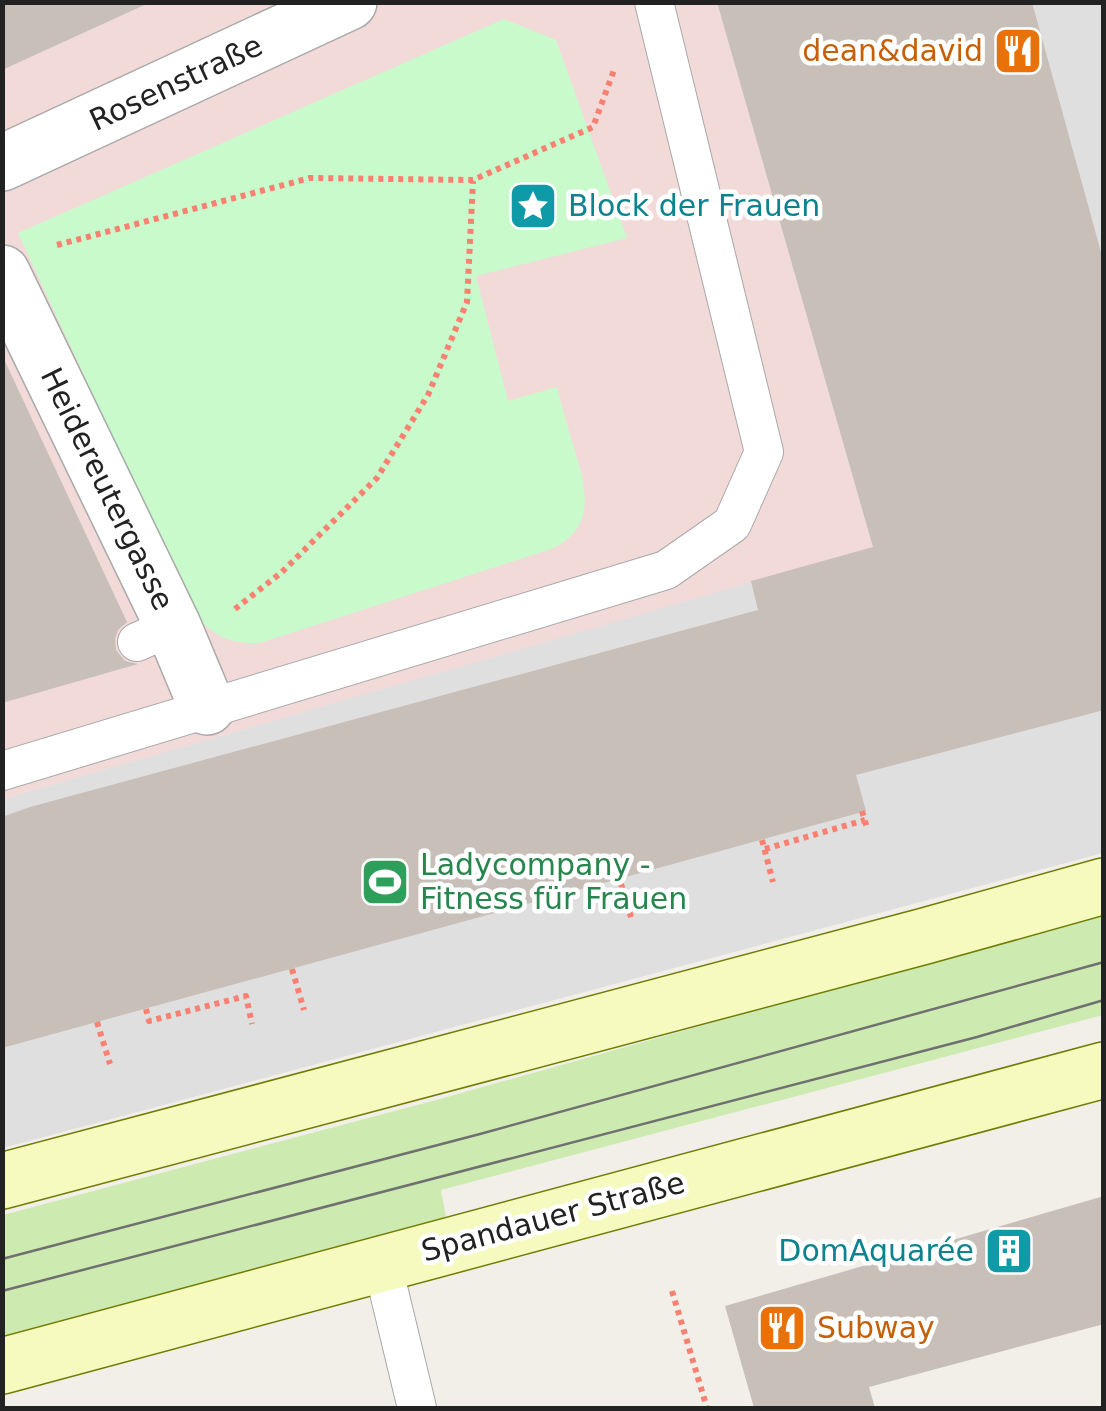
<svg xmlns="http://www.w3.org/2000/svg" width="1106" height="1411" font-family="'DejaVu Sans',sans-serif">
	<rect width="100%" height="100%" fill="#f2efe9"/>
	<polygon fill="#e0dfdf" points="717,3 1103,3 1103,853 3,1148 3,799 751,581"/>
	<polygon fill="#f2dad9" points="3,3 717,3 873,547 3,799"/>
	<polygon fill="#cdebb0" points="1103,913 1103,1015 441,1190 448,1228 3,1346 3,1215 440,1099"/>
	<path fill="#c8facc" d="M 504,19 L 556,40 L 627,238 L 476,276 L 508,401 L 557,387 C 562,408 568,428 574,448 C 586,487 598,528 551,549 L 260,643 C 228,644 210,635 192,609 L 18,233 Z"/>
	<g fill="#c7bfb8">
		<polygon points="2,2 151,2 2,70"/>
		<polygon points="717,2 1032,2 1104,263 1104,710 856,775 866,811 2,1048 2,817 30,807 758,610 751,581 873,547"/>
		<polygon points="2,355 127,622 118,630 115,639 116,650 125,661 138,664 2,703"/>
		<polygon points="1104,1196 1104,1324 869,1387 875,1408 754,1408 725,1306"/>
	</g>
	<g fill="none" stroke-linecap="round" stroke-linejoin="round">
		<g stroke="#a9a9a9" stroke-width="40">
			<g id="lane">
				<polyline points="137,642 173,626"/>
				<polyline points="2,771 666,570 732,524 764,452 654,2"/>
				<polyline points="382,1263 417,1408"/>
			</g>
		</g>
		<g stroke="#a9a9a9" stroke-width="58">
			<g id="street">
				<polyline points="2,163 349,2"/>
				<polyline points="2,273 173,626 207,707"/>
			</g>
		</g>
		<g stroke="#707d05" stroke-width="58">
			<g id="secondary">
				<polyline points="2,1181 925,936 1104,886"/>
				<polyline points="2,1366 1104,1070"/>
			</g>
		</g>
		<g stroke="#fa8072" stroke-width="6" stroke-dasharray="5 5" stroke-linecap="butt">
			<polyline points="57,245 310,178 473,180 593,127 614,70"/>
			<polyline points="235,609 282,572 377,478 428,395 467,302 473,181"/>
			<polyline points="862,811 867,828"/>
			<polyline points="762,840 773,882"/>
			<polyline points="765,849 865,820"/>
			<polyline points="618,874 632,920"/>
			<polyline points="292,969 304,1010"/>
			<polyline points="146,1009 149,1021 246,996 252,1024"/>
			<polyline points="97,1022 110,1064"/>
			<polyline points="672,1291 707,1408"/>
		</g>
		<use href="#lane" stroke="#fff" stroke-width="38"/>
		<use href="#street" stroke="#fff" stroke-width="55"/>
		<use href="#secondary" stroke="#f7fabf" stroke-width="55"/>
		<g stroke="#707070" stroke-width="2.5">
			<polyline points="2,1259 480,1134 1104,962"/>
			<polyline points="2,1291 977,1037 1104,1000"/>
		</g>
	</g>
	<defs>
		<g id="restaurant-square" transform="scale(2.5)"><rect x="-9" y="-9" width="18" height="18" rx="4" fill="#e8710a" stroke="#fff"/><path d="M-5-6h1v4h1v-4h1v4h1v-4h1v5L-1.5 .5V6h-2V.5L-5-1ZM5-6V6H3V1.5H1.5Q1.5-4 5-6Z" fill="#fff"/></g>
		<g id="sight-square" transform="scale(2.5)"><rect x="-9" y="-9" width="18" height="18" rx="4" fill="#0f9aa8" stroke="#fff"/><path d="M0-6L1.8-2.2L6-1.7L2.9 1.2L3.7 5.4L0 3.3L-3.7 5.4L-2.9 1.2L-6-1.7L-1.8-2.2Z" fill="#fff"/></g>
		<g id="stadium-square" transform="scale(2.5)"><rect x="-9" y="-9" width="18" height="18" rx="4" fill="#2e9e5b" stroke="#fff"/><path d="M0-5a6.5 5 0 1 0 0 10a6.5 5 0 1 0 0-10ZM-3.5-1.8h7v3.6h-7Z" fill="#fff"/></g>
		<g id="building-square" transform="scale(2.5)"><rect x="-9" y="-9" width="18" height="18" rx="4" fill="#0f9aa8" stroke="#fff"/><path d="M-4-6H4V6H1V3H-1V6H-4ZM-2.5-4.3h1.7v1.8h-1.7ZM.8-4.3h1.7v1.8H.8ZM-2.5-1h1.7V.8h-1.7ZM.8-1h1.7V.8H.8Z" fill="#fff"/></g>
	</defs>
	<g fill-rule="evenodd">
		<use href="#restaurant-square" x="1018" y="51"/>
		<use href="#sight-square" x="533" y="206"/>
		<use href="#stadium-square" x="385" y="882"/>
		<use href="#building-square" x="1009" y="1251"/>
		<use href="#restaurant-square" x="782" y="1328"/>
	</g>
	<g text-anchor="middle" stroke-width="9" stroke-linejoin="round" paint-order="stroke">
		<g font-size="30" fill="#c56008" stroke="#fff" text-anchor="end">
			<text x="983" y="61">dean&amp;david</text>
			<text x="817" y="1338" text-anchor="start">Subway</text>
		</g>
		<g font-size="30" fill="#222" stroke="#fff">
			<text transform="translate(176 83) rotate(-25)" y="10">Rosenstraße</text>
			<text transform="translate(107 489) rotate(64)" y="10">Heidereutergasse</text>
			<text transform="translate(553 1217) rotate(-15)" y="10">Spandauer Straße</text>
		</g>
		<g font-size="30" fill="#0d838f" stroke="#fff" text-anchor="start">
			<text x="568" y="216">Block der Frauen</text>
			<text x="974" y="1261" text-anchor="end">DomAquarée</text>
		</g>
		<g font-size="30" fill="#27864d" stroke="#fff" text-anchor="start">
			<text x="420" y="875">Ladycompany -<tspan x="420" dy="34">Fitness für Frauen</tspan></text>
		</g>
	</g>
	<rect width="1106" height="1411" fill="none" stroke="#222222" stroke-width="10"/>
</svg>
